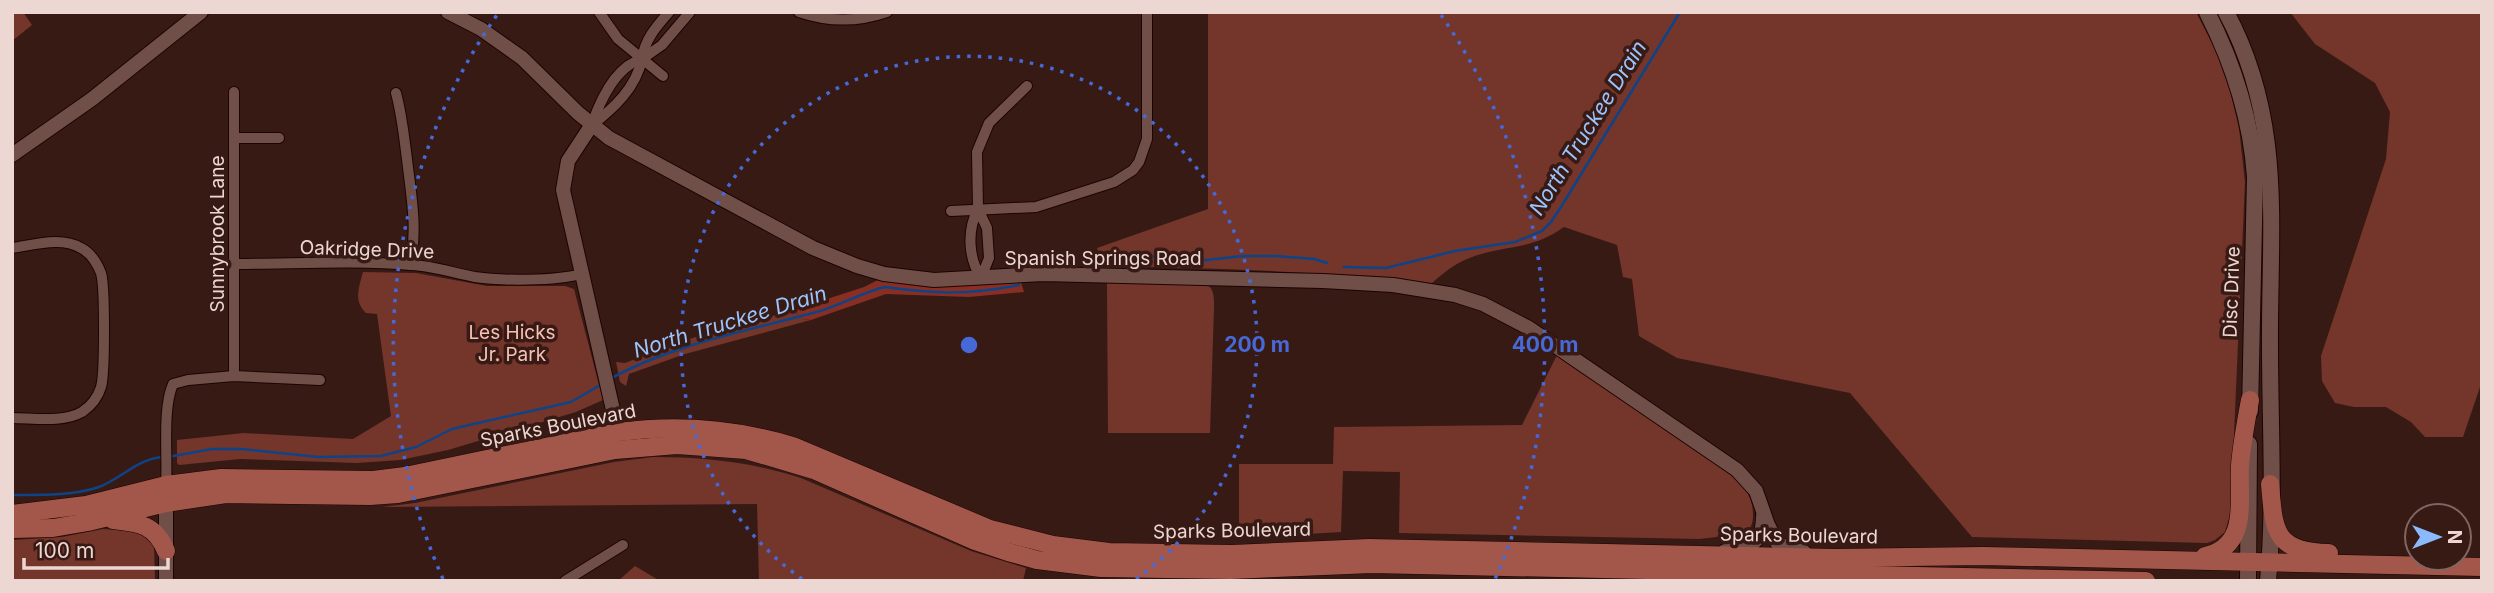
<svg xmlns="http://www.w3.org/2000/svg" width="2494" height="593" font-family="Inter,sans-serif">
	<rect width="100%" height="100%" fill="#381a15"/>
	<g fill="#74352b">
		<polygon points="12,12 23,12 32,25 12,41"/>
		<path d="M 1208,12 L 2196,12 L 2216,51 L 2230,91 L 2239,128 L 2245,182 L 2234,435 L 2234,501 L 2225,532 L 2215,540 L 2207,543 L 1972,537 L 1850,393 L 1677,358 L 1639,336 L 1632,279 L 1623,277 L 1617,245 L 1564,227 C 1529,252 1502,244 1467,259 C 1454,264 1441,275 1431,284 C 1322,271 1213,268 1103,266 L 1097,248 L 1208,209 Z"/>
		<polygon points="2290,12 2482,12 2482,381 2463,437 2425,437 2411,422 2386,407 2354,407 2335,403 2322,381 2321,356 2386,159 2390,112 2375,83 2315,44"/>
		<path d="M 363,272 L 416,273 L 487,286 L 565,286 L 574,289 L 603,400 L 576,412 L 448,450 L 400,460 L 357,463 L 240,459 L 179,465 L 177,463 L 177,440 L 244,433 L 353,439 L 391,416 L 377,314 L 366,313 C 353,301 359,287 363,272 Z"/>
		<path d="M 1107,283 L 1201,283 C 1214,285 1214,295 1214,307 L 1210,433 L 1108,433 Z"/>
		<polygon points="793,310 802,319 811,320 685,354 629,374 626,386 620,382 616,362 625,363 682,341"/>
		<path d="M 1558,353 L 1723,467 C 1739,482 1753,491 1753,515 C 1753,524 1751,529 1743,534 L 1699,539 L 1399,533 L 1400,472 L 1343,471 L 1341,532 L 1239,538 L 1239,464 L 1333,464 L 1334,427 L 1522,425 Z"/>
		<path d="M 653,457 C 704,457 752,462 801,478 L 971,551 L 1026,568 L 1023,581 L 759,581 L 757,504 L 382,507 L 415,503 L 614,462 Z"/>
		<polygon points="103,529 143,532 154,544 155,581 12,581 12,540 62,537"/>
		<polygon points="635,566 660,581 618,581"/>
	</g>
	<polygon fill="#882e22" points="882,278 942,286 969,286 1020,279 1024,292 969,297 886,294 811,320 802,319 793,310 864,287"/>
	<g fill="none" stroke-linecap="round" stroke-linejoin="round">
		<g stroke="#0e4487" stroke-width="2.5">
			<polyline points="1102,258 1163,256 1198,261 1243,256 1276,256 1314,259 1327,263"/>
			<polyline points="1344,267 1386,268 1455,251 1515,242 1542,231 1551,222 1561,207 1680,12"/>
			<path d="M 610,379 C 672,344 752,330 820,311 C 841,305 866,291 885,287 C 935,294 969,295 1019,285"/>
			<polyline points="168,457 212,449 242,449 318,457 381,456 416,447 452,429 571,402 602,384"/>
			<path d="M 12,495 C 40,495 72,496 99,487 C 121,479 137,459 162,457"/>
		</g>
		<g stroke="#1d0402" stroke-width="12">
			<g id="minor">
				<polyline points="599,12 618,39 663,76"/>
				<path d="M 799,12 C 828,22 858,22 887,12"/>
				<path d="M 396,93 C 402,115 404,137 407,159 C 411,195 418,229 410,265"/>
				<path d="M 592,124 C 600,101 616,66 642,59 C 645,39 656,27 669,12"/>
				<path d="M 591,126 C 614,108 636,88 642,59 L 662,45 L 690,12"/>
				<polyline points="234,138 279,138"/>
				<path d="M 978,209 C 967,230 968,257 981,278 L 989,258 L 987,228 L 978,209 L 977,152 L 989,123 L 1027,86"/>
				<polyline points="951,211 1036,207 1114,182 1133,170 1139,162 1147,139 1147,12"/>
				<path d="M 12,248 C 34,245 61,236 81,248 C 91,253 97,263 101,273 C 105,286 105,373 101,387 C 98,397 91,406 82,412 C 63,423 33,418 12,418"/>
				<path d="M 234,264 C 293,264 353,260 412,265 C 433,266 453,273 475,277 C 502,281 555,281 581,274"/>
				<polyline points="234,376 234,92"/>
				<path d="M 166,485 C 168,457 162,409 173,384 L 188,380 L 234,376 L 320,380"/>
				<polyline points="565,581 623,545"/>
			</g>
		</g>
		<g stroke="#1d0402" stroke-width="16">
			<g id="tertiary">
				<polyline points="448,12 481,29 522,58 578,113 609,138 813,248 857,266 884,274 934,280 1043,274 1323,281 1393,285 1455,295 1483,304 1529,328 1737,470 1756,491 1768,525 1778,544 1804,552"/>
				<polyline points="591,126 568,161 563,190 618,432"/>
				<polyline points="12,155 92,99 201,12"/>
				<path d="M 1725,551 C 1750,546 1763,545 1763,516"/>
				<polyline points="166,581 166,494"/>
			</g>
		</g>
		<g stroke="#1d0402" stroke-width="18">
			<g id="secondary">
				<path d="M 2207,12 C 2234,65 2251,118 2255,177 L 2250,411"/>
				<path d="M 2226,12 C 2285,122 2269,227 2270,346 C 2270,424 2275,503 2268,581"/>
				<polyline points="2248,581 2249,444"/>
			</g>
		</g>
		<g stroke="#1d0402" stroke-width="19">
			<g id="primary">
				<path d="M 2270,484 C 2274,529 2273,552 2329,553"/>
				<path d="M 12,514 L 86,505 L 166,485 L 221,478 L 373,480 L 405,476 L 618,432 C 678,424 736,429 793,446 L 990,529 L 1053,545 L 1109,552 L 1232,554 L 1369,548 L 1835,558 L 1983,556 L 2482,567"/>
				<path d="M 113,520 C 139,523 155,524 166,551"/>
				<polyline points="12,529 53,528 88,522 166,503 226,494 370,496 398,494 615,450 677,445 746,450 814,470 975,541 1008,552 1037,560 1101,568 1231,570 1372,564 2146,581"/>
				<path d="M 2205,556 C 2250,547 2238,499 2240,465 C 2242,443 2246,421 2250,400"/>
			</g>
		</g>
		<use href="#minor" stroke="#714f49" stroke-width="10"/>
		<use href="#tertiary" stroke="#714f49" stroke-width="14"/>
		<use href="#secondary" stroke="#714f49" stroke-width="16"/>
		<use href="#primary" stroke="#a3574b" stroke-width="18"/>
	</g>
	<g fill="none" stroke="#4669d7" stroke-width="3.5" stroke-dasharray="3.5 7">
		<path d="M802 579A288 288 0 1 1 1136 579"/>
		<path d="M443 579A576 576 0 0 1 497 15M1441 15A576 576 0 0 1 1495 579"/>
	</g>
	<g text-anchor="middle" stroke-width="7" stroke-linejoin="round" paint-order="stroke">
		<g font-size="19" fill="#ecd7d3" stroke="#381a15">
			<text transform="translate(217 234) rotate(-90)" y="7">Sunnybrook Lane</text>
			<text transform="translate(367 249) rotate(2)" y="7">Oakridge Drive</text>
			<text x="1103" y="265">Spanish Springs Road</text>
			<text transform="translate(2231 292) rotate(-88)" y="7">Disc Drive</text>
			<text transform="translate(558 425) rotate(-11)" y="7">Sparks Boulevard</text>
			<text transform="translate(1232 530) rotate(-1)" y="7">Sparks Boulevard</text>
			<text transform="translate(1799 535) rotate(1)" y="7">Sparks Boulevard</text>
		</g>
		<g font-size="19" fill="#f6c2b8" stroke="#381a15">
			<text x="512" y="339">Les Hicks<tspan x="512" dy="22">Jr. Park</tspan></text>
		</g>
		<g font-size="21" font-style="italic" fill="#9bc5fe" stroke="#381a15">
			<text transform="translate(1588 128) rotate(-58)" y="7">North Truckee Drain</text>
			<text transform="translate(730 322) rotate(-17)" y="7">North Truckee Drain</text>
		</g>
	</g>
	<circle cx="969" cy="345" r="10" fill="#4669d7" stroke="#381a15" stroke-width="3.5"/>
	<g font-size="21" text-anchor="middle" font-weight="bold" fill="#4669d7" stroke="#381a15" stroke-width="7" stroke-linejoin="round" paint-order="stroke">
		<text x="1257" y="352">200 m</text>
		<text x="1545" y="352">400 m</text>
	</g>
	<rect width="2494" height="593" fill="none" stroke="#ecd7d3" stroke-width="28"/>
	<g transform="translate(2438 537) rotate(90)"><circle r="33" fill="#381a15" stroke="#806661" stroke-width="2"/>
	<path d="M0-5L12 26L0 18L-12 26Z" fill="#8abafc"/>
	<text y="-10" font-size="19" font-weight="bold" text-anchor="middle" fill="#ecd7d3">N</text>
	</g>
	<path d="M24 558v10h144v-10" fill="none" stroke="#ecd7d3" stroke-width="3.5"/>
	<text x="35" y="558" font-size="21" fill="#ecd7d3" stroke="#381a15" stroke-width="5" paint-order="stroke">100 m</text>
</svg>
